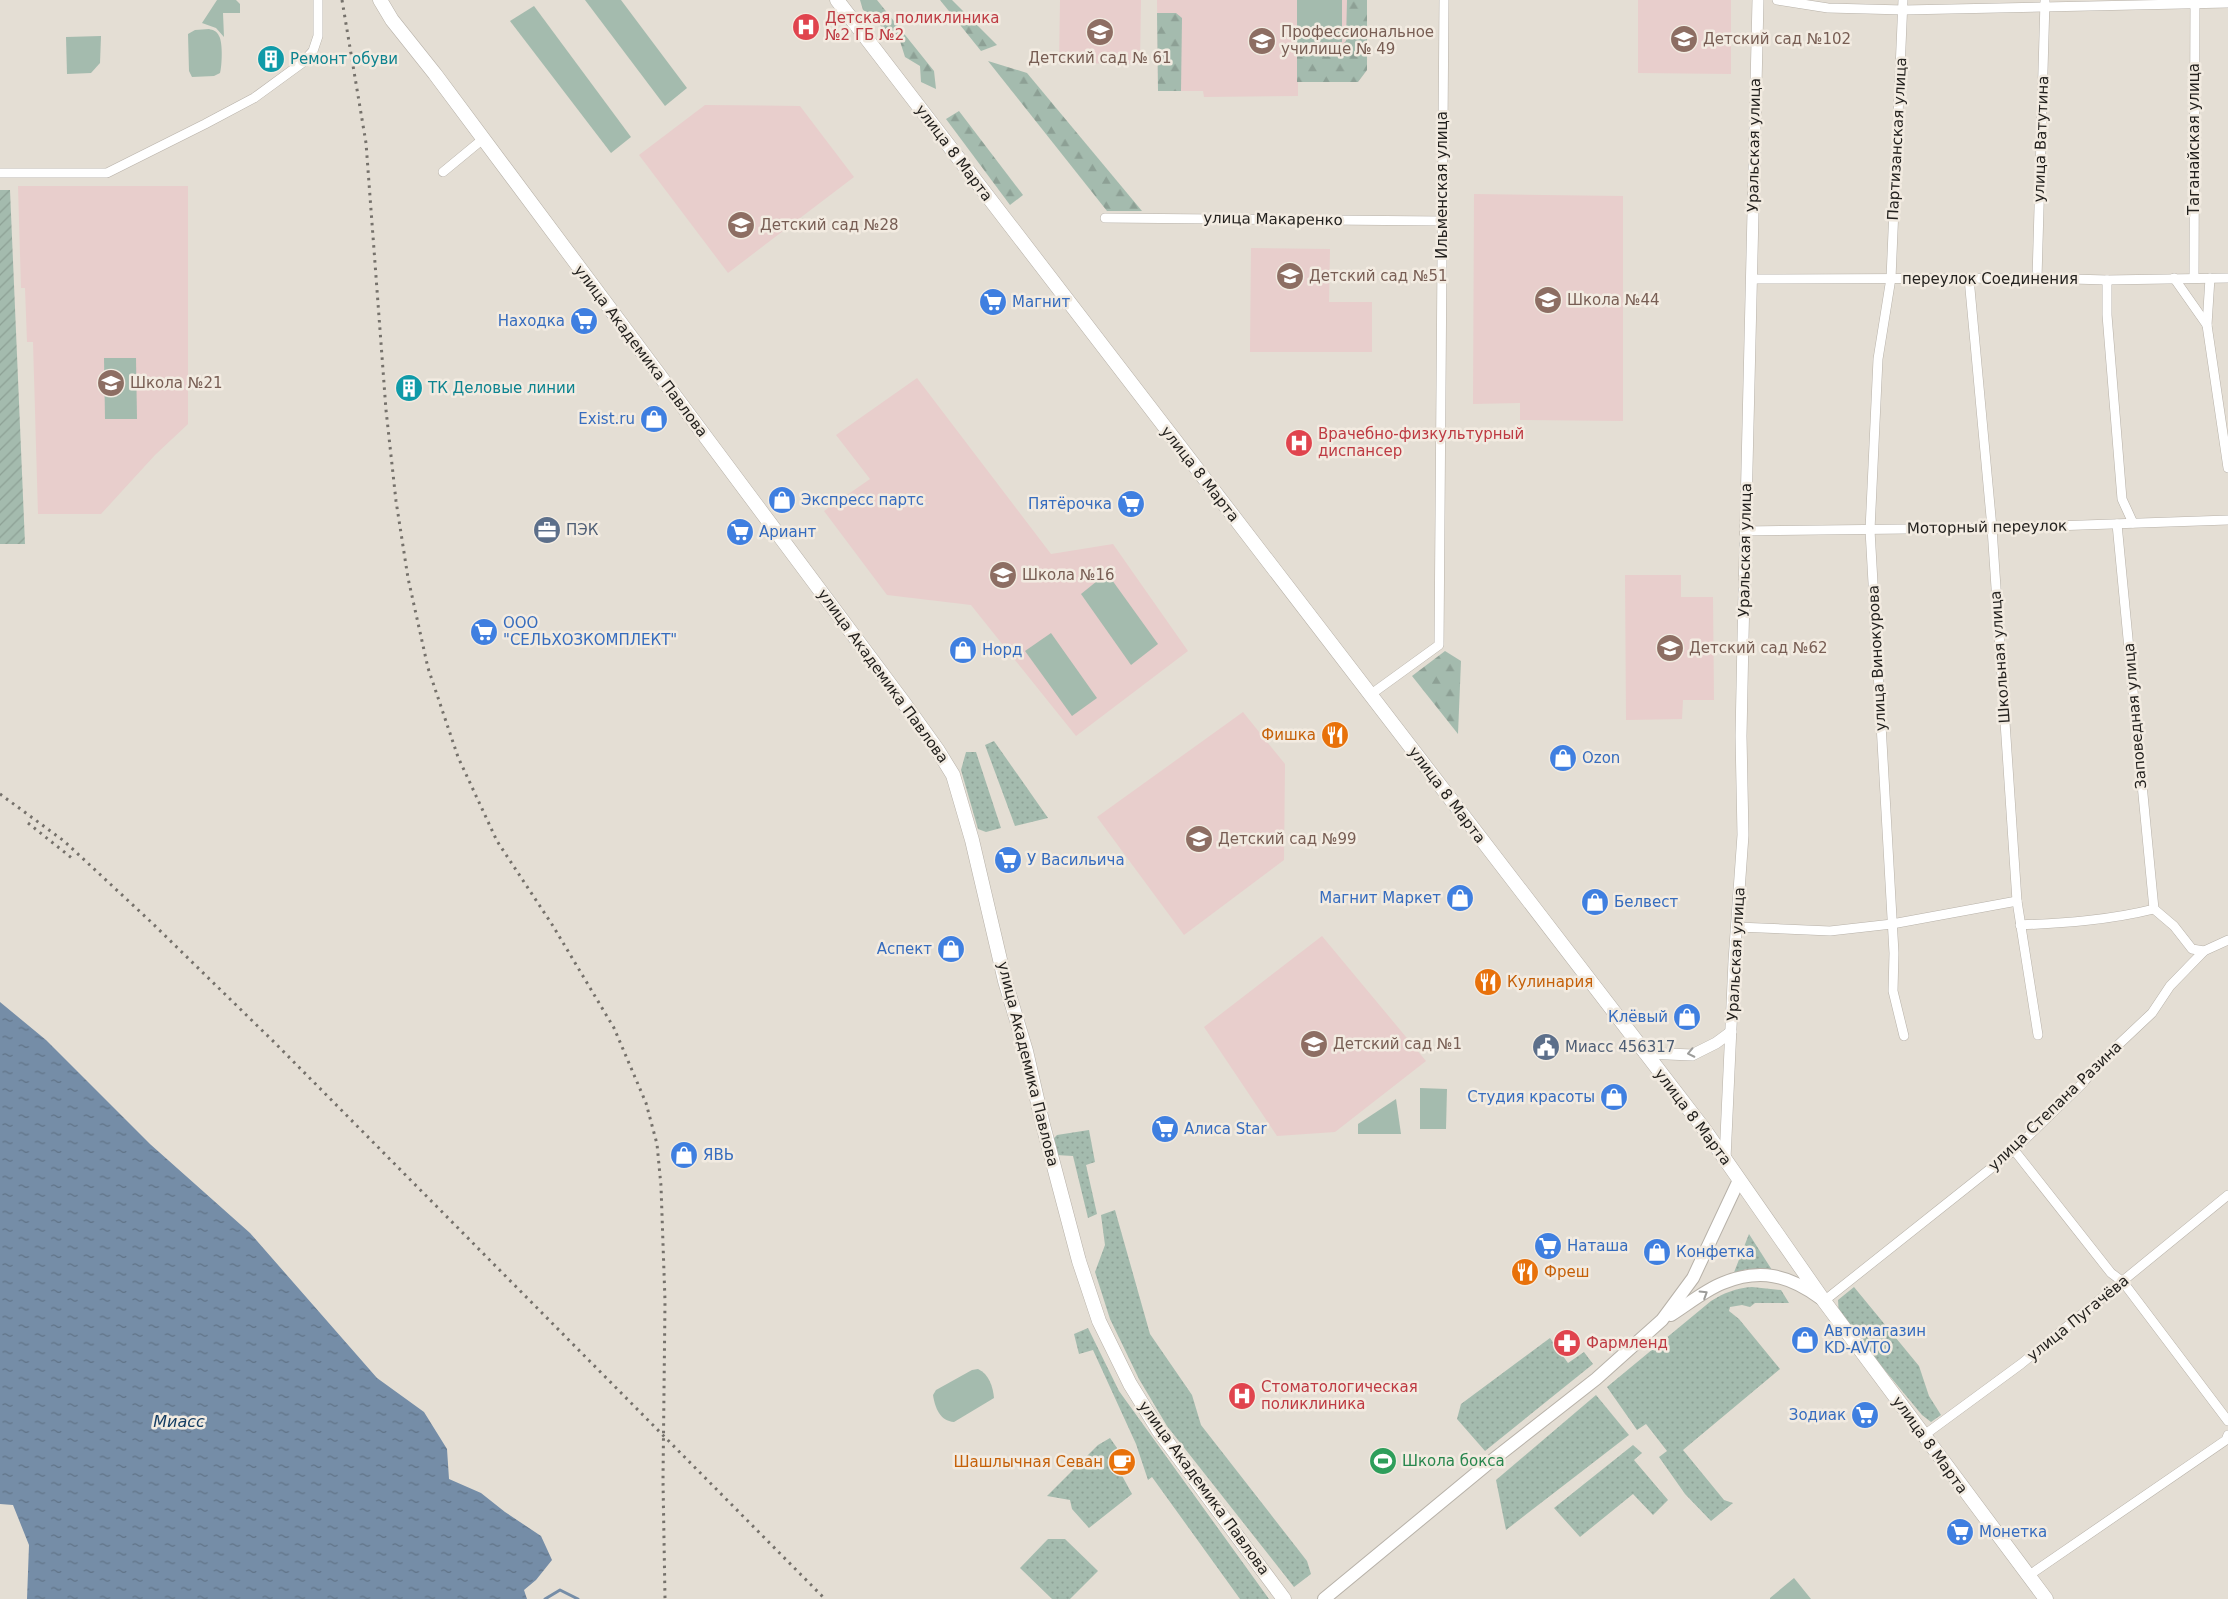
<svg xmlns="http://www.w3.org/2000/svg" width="2228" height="1599" font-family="'DejaVu Sans',sans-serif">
	<defs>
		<pattern id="grass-dots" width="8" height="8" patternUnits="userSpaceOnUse" patternTransform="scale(1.25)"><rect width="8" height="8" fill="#a4bbae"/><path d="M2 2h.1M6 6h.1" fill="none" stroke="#8da095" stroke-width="1.8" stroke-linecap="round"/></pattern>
		<pattern id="forest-firs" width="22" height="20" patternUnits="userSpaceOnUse" patternTransform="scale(1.25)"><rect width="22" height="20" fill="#a4bbae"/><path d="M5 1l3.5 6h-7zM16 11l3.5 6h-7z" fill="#8da095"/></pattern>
		<pattern id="garden-furrows" width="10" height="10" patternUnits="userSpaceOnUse" patternTransform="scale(1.25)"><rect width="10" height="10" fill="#a4bbae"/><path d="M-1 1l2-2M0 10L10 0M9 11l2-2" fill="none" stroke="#8da095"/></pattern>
		<pattern id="water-ripples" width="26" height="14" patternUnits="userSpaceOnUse" patternTransform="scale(1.25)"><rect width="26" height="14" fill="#758da7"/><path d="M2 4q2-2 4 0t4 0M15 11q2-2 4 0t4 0" fill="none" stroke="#607387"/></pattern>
	</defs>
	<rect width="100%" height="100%" fill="#e4ded4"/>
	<g fill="#e8cecc">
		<polygon points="1060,0 1141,0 1140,64 1059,63"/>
		<polygon points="1157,0 1367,0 1367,70 1358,82 1298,82 1298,96 1204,97 1203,91 1158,91"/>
		<polygon points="1638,0 1731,0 1731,74 1638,73"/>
		<polygon points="705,105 800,106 854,177 728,273 639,155"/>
		<polygon points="18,186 188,186 188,424 155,455 101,514 38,514 33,342 27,342 25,288 21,288"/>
		<polygon points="1474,194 1623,196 1623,421 1520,420 1520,403 1473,404"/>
		<polygon points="1251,248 1330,249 1329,302 1372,302 1372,352 1250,352"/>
		<polygon points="917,378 1051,554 1113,544 1188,651 1076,736 971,605 887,595 824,511 870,479 836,435"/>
		<polygon points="1625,575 1681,575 1681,597 1713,597 1714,700 1683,700 1682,719 1626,720"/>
		<polygon points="1243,712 1285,764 1284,860 1184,935 1097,817"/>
		<polygon points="1322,936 1426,1061 1335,1132 1277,1136 1204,1027"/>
	</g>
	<g fill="url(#grass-dots)">
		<polygon points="994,741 1048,818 1015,826 985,745"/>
		<polygon points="966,752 976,752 1001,828 986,832 978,829 961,770"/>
		<polygon points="1089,1130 1095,1162 1086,1165 1097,1214 1088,1218 1073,1156 1056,1155 1052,1140 1057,1135"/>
		<polygon points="1115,1210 1150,1334 1192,1395 1201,1425 1307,1561 1311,1574 1294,1587 1167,1426 1139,1379 1110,1319 1095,1272 1105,1245 1101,1215"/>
		<polygon points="1749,1234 1772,1270 1746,1269 1733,1275"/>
		<path d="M 1752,1287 L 1781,1290 L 1789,1303 L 1755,1303 L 1750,1307 L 1742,1305 L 1730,1307 L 1729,1311 L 1739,1319 L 1780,1369 L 1683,1450 L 1724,1500 L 1733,1503 L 1711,1521 L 1685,1494 L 1659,1457 L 1667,1451 L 1646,1424 L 1637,1430 L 1607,1387 L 1711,1301 C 1724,1293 1736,1288 1752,1287 Z"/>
		<polygon points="1854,1287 1919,1366 1929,1396 1941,1415 1931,1422 1922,1415 1839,1315 1838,1300"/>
		<polygon points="1088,1328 1119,1391 1269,1599 1240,1599 1152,1477 1148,1480 1136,1444 1093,1350 1079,1354 1074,1334"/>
		<polygon points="1550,1338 1568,1363 1584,1352 1593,1364 1485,1451 1457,1419 1461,1404"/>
		<polygon points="1596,1395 1629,1435 1506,1530 1496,1480"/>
		<polygon points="1110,1438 1117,1448 1113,1459 1132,1494 1089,1528 1072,1509 1070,1500 1047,1496 1098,1445"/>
		<polygon points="1633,1445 1642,1453 1634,1460 1668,1500 1653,1515 1633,1494 1580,1537 1554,1508"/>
		<polygon points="1048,1539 1065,1539 1098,1571 1070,1599 1052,1599 1020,1568"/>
	</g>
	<g fill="url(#forest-firs)">
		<polygon points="860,0 877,0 934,71 936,89 921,82 920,66 905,57 899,38 885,34 876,18 863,10"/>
		<polygon points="940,0 952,0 997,45 981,51"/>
		<polygon points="1347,0 1367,0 1367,70 1358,82 1297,82 1297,49 1299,46 1342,45 1346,41"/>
		<polygon points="1157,13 1176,13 1182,18 1181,91 1158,91"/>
		<polygon points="988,61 1027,73 1142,211 1107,211"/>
		<polygon points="959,111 1023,195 1010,205 946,119"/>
		<polygon points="1445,651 1461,661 1458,734 1412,676"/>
	</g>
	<g fill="#a4bbae">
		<polygon points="217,0 236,0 240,4 240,13 223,13 224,37 216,28 202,23"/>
		<polygon points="585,0 621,0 687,88 665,106"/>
		<polygon points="1297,0 1342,0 1342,42 1297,43"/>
		<polygon points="534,6 631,137 611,153 510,21"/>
		<path d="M 209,29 C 213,30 217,31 219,36 C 223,42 222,67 220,73 L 214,76 L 192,77 L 189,71 L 188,34 L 195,30 Z"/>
		<polygon points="101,36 100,63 91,73 67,74 66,37"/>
		<polygon points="104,358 136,358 137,419 105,419"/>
		<polygon points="1107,573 1158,644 1131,665 1081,594"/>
		<polygon points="1051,633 1097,698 1072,716 1025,651"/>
		<polygon points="1420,1088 1447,1089 1446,1129 1420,1129"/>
		<polygon points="1396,1099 1401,1134 1358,1134 1358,1124"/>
		<path d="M 978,1369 C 989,1374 993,1387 994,1398 L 954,1422 C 940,1421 935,1408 933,1395 L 936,1390 L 972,1370 Z"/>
		<polygon points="1794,1578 1811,1599 1770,1599 1770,1598"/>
	</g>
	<polygon fill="url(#garden-furrows)" points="0,190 10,190 25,544 0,544"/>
	<polygon fill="url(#water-ripples)" points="0,1002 46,1040 150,1144 250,1233 377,1378 424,1412 447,1449 449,1479 481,1493 505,1512 541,1536 552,1560 536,1580 524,1590 527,1599 27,1599 29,1545 13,1505 0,1504"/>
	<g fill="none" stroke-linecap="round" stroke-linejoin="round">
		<polyline stroke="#758da7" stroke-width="3" points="545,1599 560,1590 578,1599"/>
		<g stroke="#b7b1a8" stroke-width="10">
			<g id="minor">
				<polyline points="1777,0 1828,8 1904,10 2228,3"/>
				<polyline points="1903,0 1891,278 1878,359 1870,530 1894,953 1893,991 1904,1036"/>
				<polyline points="443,172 483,139"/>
				<polyline points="0,173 107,173 205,124 254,98 302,63 313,51 318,36 318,0"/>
				<polyline points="1105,218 1442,221"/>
				<polyline points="1969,278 1992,528 2017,901 2038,1035"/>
				<polyline points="2037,278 2045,1"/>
				<polyline points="2174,278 2207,325"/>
				<polyline points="2194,278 2195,0"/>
				<polyline points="2210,278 2207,325 2228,468"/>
				<polyline points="1751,279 2037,278 2107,280 2228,278"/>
				<polyline points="2107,280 2107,315 2122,499 2133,523"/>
				<polyline points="2117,524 2154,909"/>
				<polyline points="1745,531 1992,528 2228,520"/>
				<polyline points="1370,695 1439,645 1444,0"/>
				<polyline points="2154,909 2174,926 2192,949 2204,951"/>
				<path d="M 2020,925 C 2066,923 2110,920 2154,909"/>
				<polyline points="1737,927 1830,931 1892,924 2017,901"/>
				<polyline points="2014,1150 2111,1273 2123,1282 2228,1421"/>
				<polyline points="1824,1301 2014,1150 2082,1084 2100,1062 2152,1013 2170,986 2204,951 2228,940"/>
				<polyline points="1923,1436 2021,1364 2228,1195"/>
				<polyline points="2028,1576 2226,1440 2228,1435"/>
			</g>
		</g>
		<g stroke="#b7b1a8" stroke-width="12">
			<g id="tertiary">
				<polyline points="1644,1053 1692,1055 1716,1043 1731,1032"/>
				<polyline points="1725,1159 1734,961 1743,835 1741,736 1743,638 1758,0"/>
			</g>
		</g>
		<g stroke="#b7b1a8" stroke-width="14">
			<g id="secondary">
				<path d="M 1671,1315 C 1687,1305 1705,1290 1723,1283 C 1760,1268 1789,1275 1820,1298"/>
				<polyline points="1324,1599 1485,1466 1596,1379 1662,1320 1693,1278 1739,1180"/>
			</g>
		</g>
		<g stroke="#b7b1a8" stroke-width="15">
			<g id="primary">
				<polyline points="380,0 392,20 435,74 904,703 937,749 953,775 972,840 1005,981 1026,1051 1043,1125 1079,1261 1099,1321 1130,1384 1159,1431 1284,1599"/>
				<polyline points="837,0 1704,1129 1824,1301 2046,1599"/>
			</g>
		</g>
		<use href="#minor" stroke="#fff" stroke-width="9"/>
		<use href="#tertiary" stroke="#fff" stroke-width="11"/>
		<use href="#secondary" stroke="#fff" stroke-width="12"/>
		<use href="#primary" stroke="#fff" stroke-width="14"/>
		<g stroke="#75716b" stroke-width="3" stroke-dasharray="2.5 5" stroke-linecap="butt">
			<polyline points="342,0 366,143 386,410 396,501 408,578 428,668 458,757 497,841 553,926 614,1028 646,1103 657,1144 661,1186 665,1301 663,1480 665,1599"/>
			<polyline points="0,794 64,841 150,921 275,1043 825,1599"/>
			<polyline points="28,823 73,859"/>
		</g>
	</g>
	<defs><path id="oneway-chevron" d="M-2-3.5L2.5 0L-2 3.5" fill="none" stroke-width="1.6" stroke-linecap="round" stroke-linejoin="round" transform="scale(1.25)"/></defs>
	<g stroke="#9c9c9a">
		<use href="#oneway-chevron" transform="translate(1691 1053) rotate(168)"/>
		<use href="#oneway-chevron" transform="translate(1704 1294) rotate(-32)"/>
	</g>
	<defs>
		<g id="hospital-disc" transform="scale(1.4375)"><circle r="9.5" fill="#e0444e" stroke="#f2ebe1"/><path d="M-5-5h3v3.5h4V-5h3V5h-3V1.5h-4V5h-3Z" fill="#fff"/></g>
		<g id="school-disc" transform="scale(1.4375)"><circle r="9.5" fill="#8d6e63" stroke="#f2ebe1"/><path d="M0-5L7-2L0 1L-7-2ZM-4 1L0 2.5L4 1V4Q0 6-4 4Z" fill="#fff"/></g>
		<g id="university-disc" transform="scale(1.4375)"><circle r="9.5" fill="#8d6e63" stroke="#f2ebe1"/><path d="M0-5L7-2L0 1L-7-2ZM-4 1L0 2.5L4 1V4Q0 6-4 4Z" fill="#fff"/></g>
		<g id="building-disc" transform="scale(1.4375)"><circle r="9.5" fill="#0f9aa8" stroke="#f2ebe1"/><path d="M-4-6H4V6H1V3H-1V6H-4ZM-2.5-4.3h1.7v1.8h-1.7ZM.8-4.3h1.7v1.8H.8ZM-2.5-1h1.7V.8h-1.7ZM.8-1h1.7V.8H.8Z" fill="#fff"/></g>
		<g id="supermarket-disc" transform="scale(1.4375)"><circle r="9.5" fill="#3f7fe0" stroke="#f2ebe1"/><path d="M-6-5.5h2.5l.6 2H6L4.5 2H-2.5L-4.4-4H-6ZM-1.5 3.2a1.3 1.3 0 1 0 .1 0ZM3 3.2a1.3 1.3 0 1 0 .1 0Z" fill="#fff"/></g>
		<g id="shop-disc" transform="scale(1.4375)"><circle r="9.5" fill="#3f7fe0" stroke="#f2ebe1"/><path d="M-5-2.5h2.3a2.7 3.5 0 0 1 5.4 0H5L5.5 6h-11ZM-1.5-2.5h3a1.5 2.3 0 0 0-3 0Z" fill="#fff"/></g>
		<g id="office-disc" transform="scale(1.4375)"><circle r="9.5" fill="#5c6f8a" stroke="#f2ebe1"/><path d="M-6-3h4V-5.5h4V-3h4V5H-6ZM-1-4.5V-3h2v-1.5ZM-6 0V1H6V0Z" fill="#fff"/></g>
		<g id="restaurant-disc" transform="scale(1.4375)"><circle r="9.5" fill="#e8710a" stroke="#f2ebe1"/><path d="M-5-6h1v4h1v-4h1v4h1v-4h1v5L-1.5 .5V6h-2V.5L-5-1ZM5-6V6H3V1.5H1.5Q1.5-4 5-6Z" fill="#fff"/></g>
		<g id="civic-disc" transform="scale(1.4375)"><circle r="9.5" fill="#5c6f8a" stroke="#f2ebe1"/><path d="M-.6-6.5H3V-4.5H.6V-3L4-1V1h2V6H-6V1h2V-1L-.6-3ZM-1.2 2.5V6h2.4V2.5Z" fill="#fff"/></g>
		<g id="pharmacy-disc" transform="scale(1.4375)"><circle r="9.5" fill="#e0444e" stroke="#f2ebe1"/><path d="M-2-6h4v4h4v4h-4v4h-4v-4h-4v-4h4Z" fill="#fff"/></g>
		<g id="stadium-disc" transform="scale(1.4375)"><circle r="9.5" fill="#2e9e5b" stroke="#f2ebe1"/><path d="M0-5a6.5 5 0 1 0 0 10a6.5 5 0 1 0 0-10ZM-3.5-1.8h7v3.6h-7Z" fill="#fff"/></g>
		<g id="cafe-disc" transform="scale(1.4375)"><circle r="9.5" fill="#e8710a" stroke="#f2ebe1"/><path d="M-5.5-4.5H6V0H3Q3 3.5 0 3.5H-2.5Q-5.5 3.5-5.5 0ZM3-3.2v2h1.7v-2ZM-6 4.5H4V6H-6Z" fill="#fff"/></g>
	</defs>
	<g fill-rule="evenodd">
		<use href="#hospital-disc" x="806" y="27"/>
		<use href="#school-disc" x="1100" y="32"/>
		<use href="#school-disc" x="1684" y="39"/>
		<use href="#university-disc" x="1262" y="41"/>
		<use href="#building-disc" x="271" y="59"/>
		<use href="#school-disc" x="741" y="225"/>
		<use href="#school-disc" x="1290" y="276"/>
		<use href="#school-disc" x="1548" y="300"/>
		<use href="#supermarket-disc" x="993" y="302"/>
		<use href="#supermarket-disc" x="584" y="321"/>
		<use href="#school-disc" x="111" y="383"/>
		<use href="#building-disc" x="409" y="388"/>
		<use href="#shop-disc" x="654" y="419"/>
		<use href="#hospital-disc" x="1299" y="443"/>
		<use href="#shop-disc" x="782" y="500"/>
		<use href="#supermarket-disc" x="1131" y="504"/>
		<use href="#office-disc" x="547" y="530"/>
		<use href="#supermarket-disc" x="740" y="532"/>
		<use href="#school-disc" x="1003" y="575"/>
		<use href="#supermarket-disc" x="484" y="632"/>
		<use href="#school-disc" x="1670" y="648"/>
		<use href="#shop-disc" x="963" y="650"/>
		<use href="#restaurant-disc" x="1335" y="735"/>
		<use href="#shop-disc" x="1563" y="758"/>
		<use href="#school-disc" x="1199" y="839"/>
		<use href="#supermarket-disc" x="1008" y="860"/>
		<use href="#shop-disc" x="1460" y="898"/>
		<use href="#shop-disc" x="1595" y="902"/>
		<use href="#shop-disc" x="951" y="949"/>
		<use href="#restaurant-disc" x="1488" y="982"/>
		<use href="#shop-disc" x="1687" y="1017"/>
		<use href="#school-disc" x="1314" y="1044"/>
		<use href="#civic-disc" x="1546" y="1047"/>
		<use href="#shop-disc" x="1614" y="1097"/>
		<use href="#supermarket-disc" x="1165" y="1129"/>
		<use href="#shop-disc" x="684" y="1155"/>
		<use href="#supermarket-disc" x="1548" y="1246"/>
		<use href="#shop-disc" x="1657" y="1252"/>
		<use href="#restaurant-disc" x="1525" y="1272"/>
		<use href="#shop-disc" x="1805" y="1340"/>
		<use href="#pharmacy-disc" x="1567" y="1343"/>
		<use href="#hospital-disc" x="1242" y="1396"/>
		<use href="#supermarket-disc" x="1865" y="1415"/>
		<use href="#stadium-disc" x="1383" y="1461"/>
		<use href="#cafe-disc" x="1122" y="1462"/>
		<use href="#supermarket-disc" x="1960" y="1532"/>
	</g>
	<g text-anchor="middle" stroke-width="5" stroke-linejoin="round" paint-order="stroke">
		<g font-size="15" fill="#be3a42" stroke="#f2ebe1" text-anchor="start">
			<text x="825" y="23">Детская поликлиника<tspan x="825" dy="17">№2 ГБ №2</tspan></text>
			<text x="1318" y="439">Врачебно-физкультурный<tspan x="1318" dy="17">диспансер</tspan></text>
			<text x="1586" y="1348">Фармленд</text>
			<text x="1261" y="1392">Стоматологическая<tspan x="1261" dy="17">поликлиника</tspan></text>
		</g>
		<g font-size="15" fill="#785e54" stroke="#f2ebe1" text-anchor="start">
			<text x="1281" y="37">Профессиональное<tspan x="1281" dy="17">училище № 49</tspan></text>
			<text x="1703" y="44">Детский сад №102</text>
			<text x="1100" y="63" text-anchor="middle">Детский сад № 61</text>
			<text x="760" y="230">Детский сад №28</text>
			<text x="1309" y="281">Детский сад №51</text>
			<text x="1567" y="305">Школа №44</text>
			<text x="130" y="388">Школа №21</text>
			<text x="1022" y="580">Школа №16</text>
			<text x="1689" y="653">Детский сад №62</text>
			<text x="1218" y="844">Детский сад №99</text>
			<text x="1333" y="1049">Детский сад №1</text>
		</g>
		<g font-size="15" fill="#0d838f" stroke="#f2ebe1" text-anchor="start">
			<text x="290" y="64">Ремонт обуви</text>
			<text x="428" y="393">ТК Деловые линии</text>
		</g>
		<g font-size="15" fill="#24221f" stroke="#f2ebe1">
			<text transform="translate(1897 139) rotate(-87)" y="5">Партизанская улица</text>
			<text transform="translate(2041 139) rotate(-88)" y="5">улица Ватутина</text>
			<text transform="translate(2194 139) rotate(-90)" y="5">Таганайская улица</text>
			<text transform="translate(1754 145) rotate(-89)" y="5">Уральская улица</text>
			<text transform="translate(954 153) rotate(53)" y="5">улица 8 Марта</text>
			<text transform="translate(1442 185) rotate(-90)" y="5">Ильменская улица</text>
			<text transform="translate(1273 219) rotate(1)" y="5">улица Макаренко</text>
			<text x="1990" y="284">переулок Соединения</text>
			<text transform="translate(641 351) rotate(53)" y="5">улица Академика Павлова</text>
			<text transform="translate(1200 474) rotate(52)" y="5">улица 8 Марта</text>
			<text transform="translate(1987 527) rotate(-1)" y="5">Моторный переулок</text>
			<text transform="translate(1745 550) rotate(-89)" y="5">Уральская улица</text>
			<text transform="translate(2000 657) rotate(-94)" y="5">Школьная улица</text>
			<text transform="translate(1877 658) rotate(-93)" y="5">улица Винокурова</text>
			<text transform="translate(883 676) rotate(54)" y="5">улица Академика Павлова</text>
			<text transform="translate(2135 716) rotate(-95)" y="5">Заповедная улица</text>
			<text transform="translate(1447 795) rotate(53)" y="5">улица 8 Марта</text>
			<text transform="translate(1736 954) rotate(-87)" y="5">Уральская улица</text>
			<text transform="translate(1028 1064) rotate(76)" y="5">улица Академика Павлова</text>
			<text transform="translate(2055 1106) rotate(-44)" y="5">улица Степана Разина</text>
			<text transform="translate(1693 1117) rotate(53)" y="5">улица 8 Марта</text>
			<text transform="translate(2078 1318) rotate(-39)" y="5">улица Пугачёва</text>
			<text transform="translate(1930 1445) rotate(54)" y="5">улица 8 Марта</text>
			<text transform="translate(1204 1488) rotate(54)" y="5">улица Академика Павлова</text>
		</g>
		<g font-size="15" fill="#366cbe" stroke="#f2ebe1" text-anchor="start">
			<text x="1012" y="307">Магнит</text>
			<text x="565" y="326" text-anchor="end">Находка</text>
			<text x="635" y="424" text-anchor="end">Exist.ru</text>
			<text x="801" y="505">Экспресс партс</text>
			<text x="1112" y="509" text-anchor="end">Пятёрочка</text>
			<text x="759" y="537">Ариант</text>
			<text x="503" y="628">ООО<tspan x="503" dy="17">"СЕЛЬХОЗКОМПЛЕКТ"</tspan></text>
			<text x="982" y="655">Норд</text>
			<text x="1582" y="763">Ozon</text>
			<text x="1027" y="865">У Васильича</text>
			<text x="1441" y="903" text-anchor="end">Магнит Маркет</text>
			<text x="1614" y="907">Белвест</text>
			<text x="932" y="954" text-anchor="end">Аспект</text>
			<text x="1668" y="1022" text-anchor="end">Клёвый</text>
			<text x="1595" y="1102" text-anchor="end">Студия красоты</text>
			<text x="1184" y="1134">Алиса Star</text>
			<text x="703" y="1160">ЯВЬ</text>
			<text x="1567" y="1251">Наташа</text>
			<text x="1676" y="1257">Конфетка</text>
			<text x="1824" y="1336">Автомагазин<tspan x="1824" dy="17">KD-AVTO</tspan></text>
			<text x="1846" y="1420" text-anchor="end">Зодиак</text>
			<text x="1979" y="1537">Монетка</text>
		</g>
		<g font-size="15" fill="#4e5e75" stroke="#f2ebe1" text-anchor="start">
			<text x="566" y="535">ПЭК</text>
			<text x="1565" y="1052">Миасс 456317</text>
		</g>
		<g font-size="15" fill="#c56008" stroke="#f2ebe1" text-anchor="end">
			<text x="1316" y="740">Фишка</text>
			<text x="1507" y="987" text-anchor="start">Кулинария</text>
			<text x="1544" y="1277" text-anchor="start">Фреш</text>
			<text x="1103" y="1467">Шашлычная Севан</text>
		</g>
		<g font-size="15" fill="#27864d" stroke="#f2ebe1" text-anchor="start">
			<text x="1402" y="1466">Школа бокса</text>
		</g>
		<g font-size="16" font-style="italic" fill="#163e63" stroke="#f2ebe1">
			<text x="179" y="1427">Миасс</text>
		</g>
	</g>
</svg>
